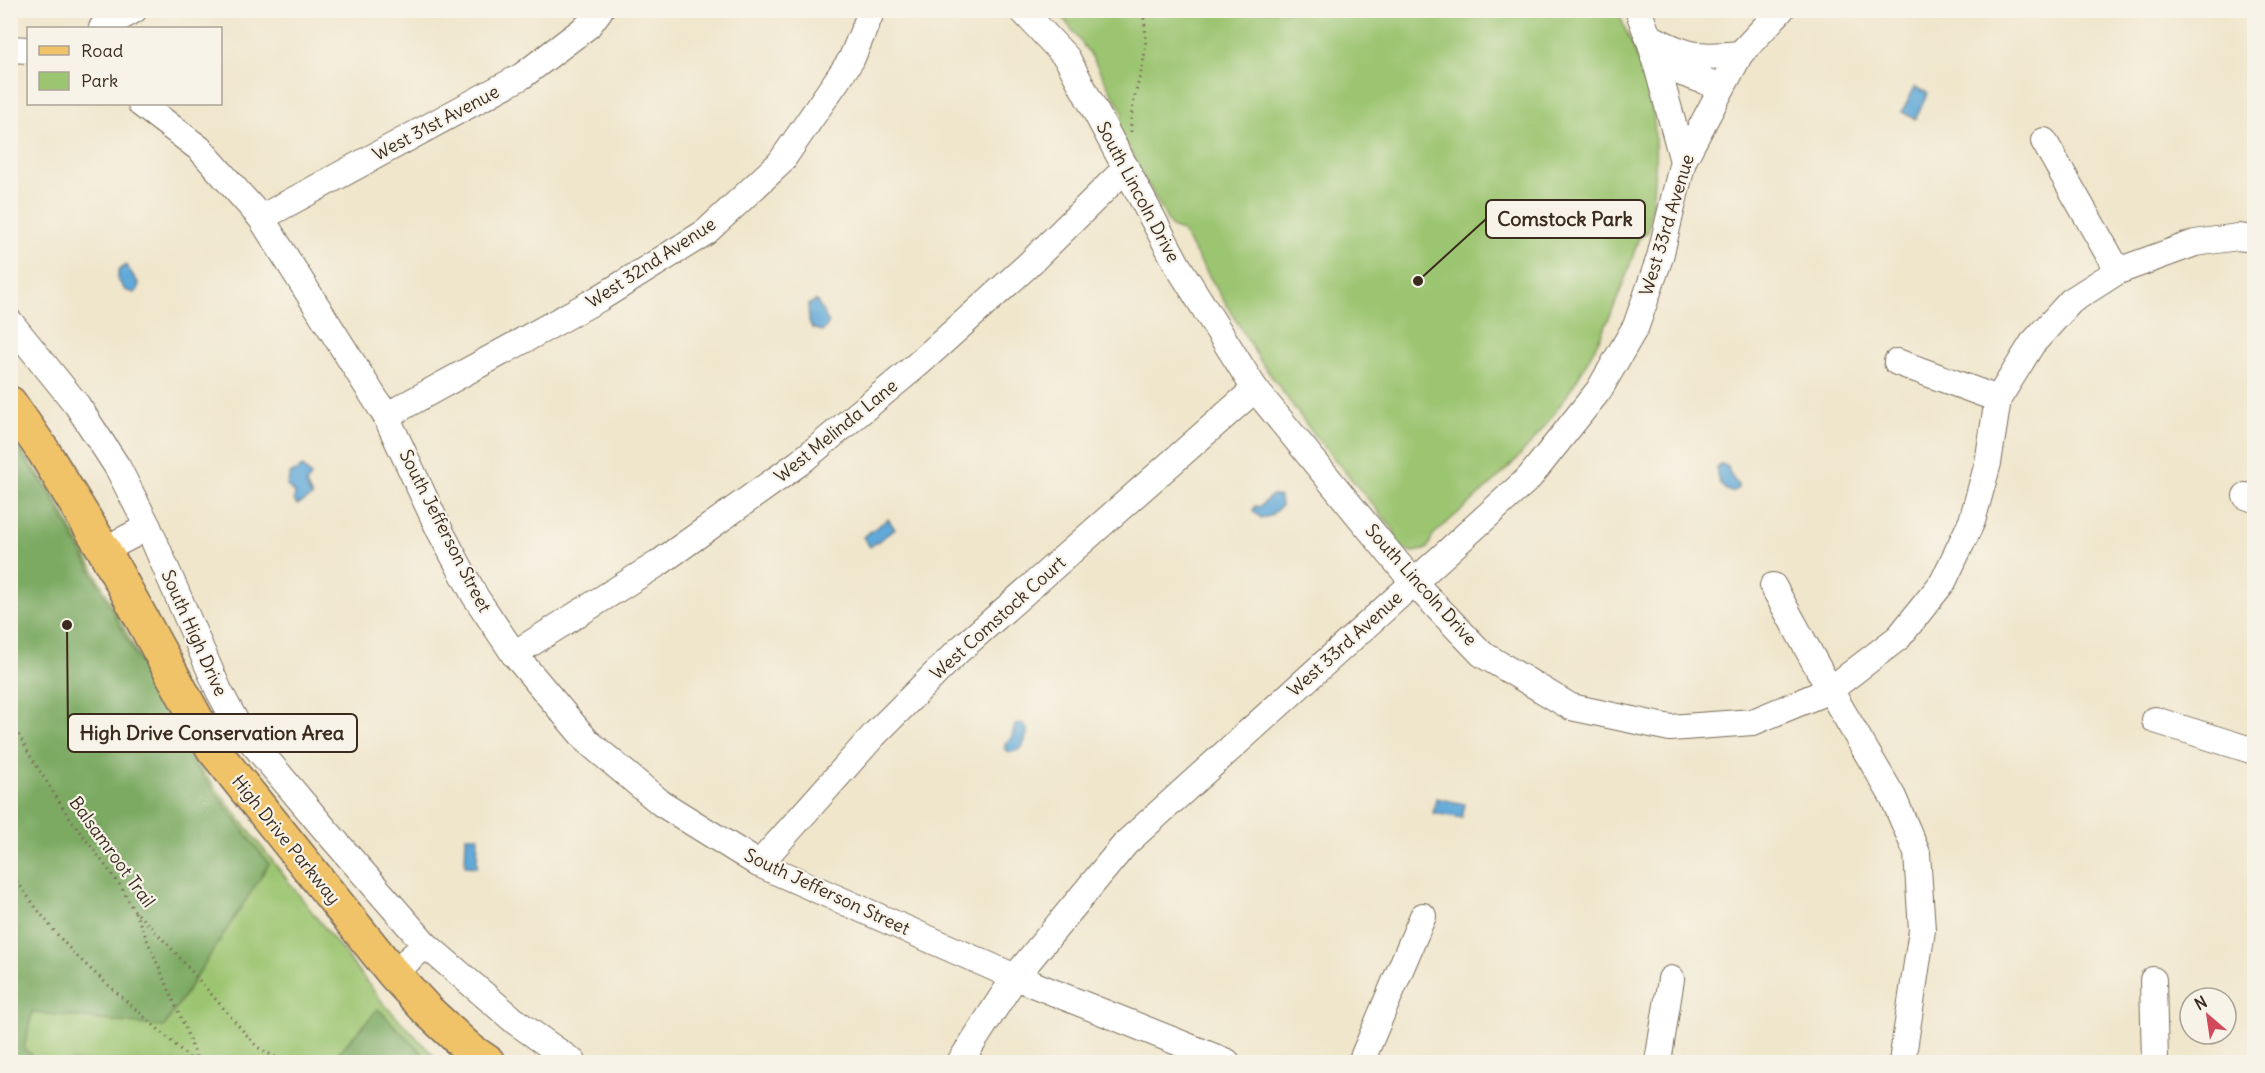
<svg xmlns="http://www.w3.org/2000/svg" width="2265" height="1073" font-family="Delius,sans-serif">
	<rect width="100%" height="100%" fill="#f7f3e8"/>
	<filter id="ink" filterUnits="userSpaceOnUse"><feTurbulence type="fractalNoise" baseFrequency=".0167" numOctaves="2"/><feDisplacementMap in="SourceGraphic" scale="12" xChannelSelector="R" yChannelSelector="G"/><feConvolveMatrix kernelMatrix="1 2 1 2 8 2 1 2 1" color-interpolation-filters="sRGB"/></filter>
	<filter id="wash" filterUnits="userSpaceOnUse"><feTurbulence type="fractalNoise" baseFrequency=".008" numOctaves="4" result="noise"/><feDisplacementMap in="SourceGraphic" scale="24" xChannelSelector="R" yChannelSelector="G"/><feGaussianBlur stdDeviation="1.35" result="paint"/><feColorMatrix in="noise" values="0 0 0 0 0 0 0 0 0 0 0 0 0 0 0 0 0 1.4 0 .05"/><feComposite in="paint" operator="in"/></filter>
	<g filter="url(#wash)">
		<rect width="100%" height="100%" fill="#f0e6cc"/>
		<g fill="#9cc571" stroke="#6c7848" stroke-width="1.5">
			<path d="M 1058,11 L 1618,11 C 1630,41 1646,74 1652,107 C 1659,149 1654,190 1648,232 L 1639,237 C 1614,320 1575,398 1514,462 C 1489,488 1460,511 1433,535 L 1428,548 C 1415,554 1405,553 1395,543 L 1394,530 L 1314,435 L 1259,359 L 1182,231 L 1171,227 L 1117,127 L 1123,113 L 1092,57 Z"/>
			<polygon points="10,433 52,491 194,760 384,1004 440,1062 11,1062"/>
		</g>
		<g fill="#7daa63" stroke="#5c6a40" stroke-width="1.5">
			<polygon points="10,438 50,493 192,762 269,864 164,1027 32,1012 24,1049 41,1062 10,1062"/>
			<polygon points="378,1009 431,1062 330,1062"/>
		</g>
		<g fill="#61a9d8" stroke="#4e6a7b" stroke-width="1.5">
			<polygon points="1915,87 1928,93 1915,119 1902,112"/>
			<polygon points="126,265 139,284 137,291 134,293 125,290 118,280 118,271"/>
			<polygon points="816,300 829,323 823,331 812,328 809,321 808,305"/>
			<path d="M 1722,464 L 1728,467 L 1731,476 L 1738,485 L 1738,488 L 1732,492 C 1721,490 1716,479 1717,468 Z"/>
			<polygon points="303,467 311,476 306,484 312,497 297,505 294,500 295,493 287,486 290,474"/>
			<polygon points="1272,495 1280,497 1281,506 1270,516 1261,518 1253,511 1255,506 1259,507"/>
			<polygon points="888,519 895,529 870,547 863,537"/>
			<path d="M 1021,723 L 1028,730 C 1024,743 1025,751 1009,752 L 1005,749 L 1005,743 L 1011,739 L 1015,725 Z"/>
			<polygon points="1436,798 1465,804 1462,818 1433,813"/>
			<polygon points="466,836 478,836 477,867 465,866"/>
		</g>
	</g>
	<g filter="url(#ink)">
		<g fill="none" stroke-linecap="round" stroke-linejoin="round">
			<g stroke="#7a6c5b" stroke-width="28">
				<g id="minor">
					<polyline points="1022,10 1067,58 1178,266 1255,389 1413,582 1482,654 1571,707 1670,728 1753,722 1830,690 1899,637 1943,582 1972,521 1988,463 1998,399 2032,344 2071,301 2118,271 2195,243 2238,237 2254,239"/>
					<polyline points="1638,10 1651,44 1683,161"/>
					<polyline points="102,28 134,10"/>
					<path d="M 1648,36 C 1688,57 1696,58 1740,54"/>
					<polyline points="10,49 28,50"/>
					<polyline points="1654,58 1682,73 1722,87"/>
					<polyline points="141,104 200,149 261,218 386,416 439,529 475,596 514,654 587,741 661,803 759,864 1015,977 1227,1062"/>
					<polyline points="2044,141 2118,271"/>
					<polyline points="261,218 522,76 588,26 600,10"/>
					<polyline points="10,322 77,405 118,468 148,527 219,691 237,724 323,827 426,945 516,1022 573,1062"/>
					<polyline points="1897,362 1998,399"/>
					<polyline points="386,416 600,298 706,232 780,163 851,60 872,10"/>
					<polyline points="2246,496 2254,499"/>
					<polyline points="104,550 148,527"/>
					<polyline points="1773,586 1830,690 1893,797 1917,853 1922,930 1902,1062"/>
					<polyline points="514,654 659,563 799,463 917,365 1027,266 1126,168"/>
					<polyline points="2155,720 2254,751"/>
					<polyline points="759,864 874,735 957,652 1255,389"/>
					<polyline points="393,973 426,945"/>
					<polyline points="2153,980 2155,1062"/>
					<polyline points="960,1062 1015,977 1126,843 1529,478 1599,390 1636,326 1660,257 1683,161 1740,54 1781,10"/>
					<polyline points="1361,1062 1423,916"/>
					<polyline points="1658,1062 1671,979"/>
				</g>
			</g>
			<g stroke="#7a6c5b" stroke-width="36">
				<polyline id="major" points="10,403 44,452 104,550 213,749 393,973 428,1011 469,1049 488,1062"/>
			</g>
			<g stroke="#7a6c5b" stroke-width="3" stroke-dasharray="1.5 4.5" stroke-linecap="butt">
				<path d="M 1131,132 C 1129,88 1155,60 1142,10"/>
				<polyline points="10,719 28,752 65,811 122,888 132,908 173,950 257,1047 284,1062"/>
				<path d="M 10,872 C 33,903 55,936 83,962 C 119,996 158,1027 193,1062"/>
				<polyline points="135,912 182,1020 198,1062"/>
			</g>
			<use href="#minor" stroke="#fff" stroke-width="26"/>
			<use href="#major" stroke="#f1c369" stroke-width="33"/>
		</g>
	</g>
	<g text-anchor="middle" stroke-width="4.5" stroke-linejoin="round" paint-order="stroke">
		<g font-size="18" fill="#3b2a1e" stroke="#f7f3e8">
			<text transform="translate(436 123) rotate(-28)" y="6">West 31st Avenue</text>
			<text transform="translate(1138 192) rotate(62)" y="6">South Lincoln Drive</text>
			<text transform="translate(1667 225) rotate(-73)" y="6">West 33rd Avenue</text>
			<text transform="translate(651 263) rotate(-33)" y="6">West 32nd Avenue</text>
			<text transform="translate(836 431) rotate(-39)" y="6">West Melinda Lane</text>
			<text transform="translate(445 531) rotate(63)" y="6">South Jefferson Street</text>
			<text transform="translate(1421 585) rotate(48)" y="6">South Lincoln Drive</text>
			<text transform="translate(998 618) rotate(-42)" y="6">West Comstock Court</text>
			<text transform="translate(194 633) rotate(66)" y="6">South High Drive</text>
			<text transform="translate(1345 644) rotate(-42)" y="6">West 33rd Avenue</text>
			<text transform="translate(286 840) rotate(51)" y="6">High Drive Parkway</text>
			<text transform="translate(112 852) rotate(54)" y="6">Balsamroot Trail</text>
			<text transform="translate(827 892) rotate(25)" y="6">South Jefferson Street</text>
		</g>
	</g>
	<path fill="none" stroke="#3b2a1e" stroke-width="2" d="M1418 281L1486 219M67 625L68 733"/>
	<g fill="#3b2a1e" stroke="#f7f3e8" stroke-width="2">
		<circle cx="1418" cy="281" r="6"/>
		<circle cx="67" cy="625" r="6"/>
	</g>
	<g fill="#f7f3e8" stroke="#3b2a1e" stroke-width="2">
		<rect x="1486" y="200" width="159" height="38" rx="6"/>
		<rect x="68" y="714" width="289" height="38" rx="6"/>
	</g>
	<g font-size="20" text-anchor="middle" font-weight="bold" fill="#3b2a1e">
		<text x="1565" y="226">Comstock Park</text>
		<text x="212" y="740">High Drive Conservation Area</text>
	</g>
	<rect width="2265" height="1073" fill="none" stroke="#f7f3e8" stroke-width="36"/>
	<rect x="27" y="27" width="195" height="78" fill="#f7f3e8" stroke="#aca397" stroke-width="1.5"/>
	<rect x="39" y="46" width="30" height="9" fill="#f1c369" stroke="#aca397" stroke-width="1.5"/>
	<text x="81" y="57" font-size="18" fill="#3b2a1e">Road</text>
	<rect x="39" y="72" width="30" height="18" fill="#9cc571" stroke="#aca397" stroke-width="1.5"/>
	<text x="81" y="87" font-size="18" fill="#3b2a1e">Park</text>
	<g transform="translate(2208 1016) rotate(331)"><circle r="28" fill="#f7f3e8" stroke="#aca397" stroke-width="1.5"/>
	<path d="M0-4.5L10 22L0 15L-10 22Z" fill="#d1495b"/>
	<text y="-9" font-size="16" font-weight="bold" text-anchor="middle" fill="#3b2a1e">N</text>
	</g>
</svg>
